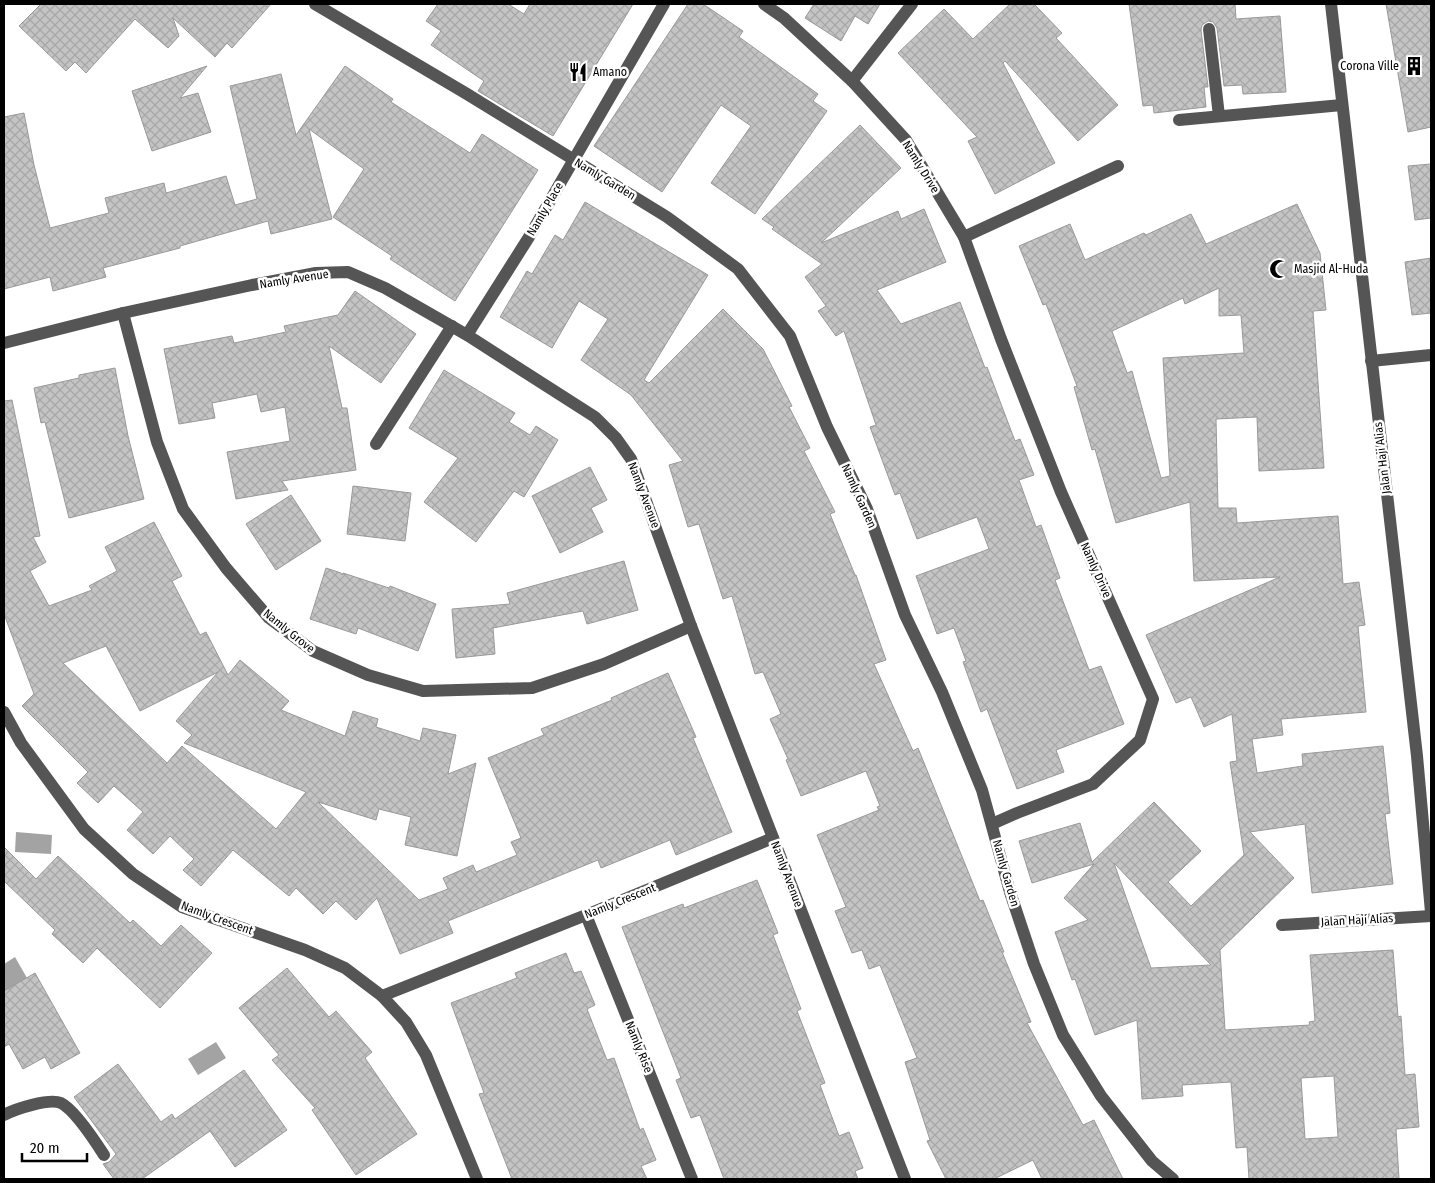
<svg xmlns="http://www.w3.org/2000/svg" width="1435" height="1183" font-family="'Fira Sans Condensed',sans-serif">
	<defs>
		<pattern id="building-cross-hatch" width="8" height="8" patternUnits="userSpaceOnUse" patternTransform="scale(1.25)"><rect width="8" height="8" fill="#c4c4c4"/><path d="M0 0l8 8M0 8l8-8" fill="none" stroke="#a7a7a7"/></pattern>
	</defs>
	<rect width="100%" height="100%" fill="#fff"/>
	<g fill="#a3a3a3">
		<polygon points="16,832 52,835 51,854 15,852"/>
		<polygon points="15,957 27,978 4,991 4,964"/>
		<polygon points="216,1042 226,1058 198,1075 188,1059"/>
	</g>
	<g fill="url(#building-cross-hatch)" stroke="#999" fill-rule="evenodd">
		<polygon points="41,4 271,4 232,48 227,43 215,57 173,18 179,36 168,48 135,19 86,73 75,62 66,71 19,26"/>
		<polygon points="438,4 508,4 524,14 530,4 633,4 553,136 478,91 484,81 431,45 441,31 426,21"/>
		<polygon points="688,4 703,4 743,31 739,37 818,94 813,101 827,111 755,214 711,183 751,126 721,105 662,192 594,146"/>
		<polygon points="814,4 880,4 868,24 855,16 841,41 805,18"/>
		<polygon points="1010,4 1034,4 1062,33 1056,38 1118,105 1078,141 1005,61 1003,63 1055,163 995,194 968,141 977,137 898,53 944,9 973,39"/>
		<polygon points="1129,4 1235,4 1236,19 1280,16 1286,92 1243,94 1242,85 1224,86 1217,28 1213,22 1208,21 1202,25 1201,30 1208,87 1204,87 1206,107 1154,113 1153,105 1143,106"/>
		<polygon points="1386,4 1431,4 1431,127 1408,132"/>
		<polygon points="207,66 180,98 198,93 211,132 152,151 132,91"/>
		<polygon points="345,66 393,99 391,102 470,153 482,134 538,170 455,301 390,259 392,256 333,217 364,169 309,129 332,219 271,234 268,221 180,246 180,248 103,268 106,277 53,291 50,277 4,289 4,117 24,113 34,165 50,228 109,213 105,198 164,183 166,193 226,176 235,205 257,199 230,86 281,74 296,135"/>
		<polygon points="860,125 901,168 821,243 898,211 901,219 924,209 946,262 877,290 901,324 960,302 985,368 987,367 1015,441 1020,439 1034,475 1019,480 1036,527 1041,525 1060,578 1055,580 1089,670 1101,666 1124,724 1056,750 1064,772 1017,789 987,709 981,712 963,662 966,661 954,628 937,634 916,576 989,549 977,517 917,539 900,493 895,495 870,427 876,425 844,331 836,336 818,311 826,306 805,277 822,264 772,229 774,227 762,219"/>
		<polygon points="1431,164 1431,218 1415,220 1408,166"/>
		<polygon points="585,202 708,275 644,380 649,383 723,309 763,349 792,406 789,407 810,448 804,451 835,512 830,514 855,575 856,575 886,660 874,664 913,751 918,748 980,901 983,900 1004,952 1002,952 1031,1022 1027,1023 1083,1125 1094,1120 1123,1179 1042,1179 1033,1160 994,1179 946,1179 927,1141 930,1140 905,1062 917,1058 880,965 869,969 862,950 852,953 835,911 846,907 817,835 879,810 877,807 880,806 866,771 801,796 786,760 788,759 770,719 781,714 763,672 755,674 732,596 723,599 699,524 688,527 669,465 683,461 631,395 581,360 608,319 579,301 552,348 500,317 527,271 532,274 555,235 563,240"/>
		<path d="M 1297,204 L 1320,253 L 1326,310 L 1313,311 L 1324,468 L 1259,471 L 1257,417 L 1216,419 L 1218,508 L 1236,508 L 1237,523 L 1338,516 L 1343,584 L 1359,582 L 1365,625 L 1358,626 L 1366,712 L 1281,719 L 1283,735 L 1252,739 L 1257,773 L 1303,766 L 1302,754 L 1383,746 L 1390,813 L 1385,814 L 1393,884 L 1312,893 L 1305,824 L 1250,832 L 1294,878 L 1220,950 L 1225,1030 L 1310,1025 L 1309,1022 L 1315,1021 L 1310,955 L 1393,950 L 1398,1017 L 1401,1016 L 1405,1075 L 1415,1074 L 1419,1127 L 1396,1129 L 1399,1179 L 1355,1179 L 1355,1178 L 1249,1179 L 1247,1147 L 1236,1148 L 1231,1082 L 1182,1085 L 1183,1096 L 1142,1099 L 1137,1020 L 1095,1035 L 1075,979 L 1072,980 L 1055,932 L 1088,920 L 1064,898 L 1094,864 L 1032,883 L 1019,841 L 1080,823 L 1092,862 L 1154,802 L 1201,851 L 1168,882 L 1191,906 L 1244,855 L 1230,762 L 1237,761 L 1232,714 L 1204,727 L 1191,697 L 1176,703 L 1146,635 L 1280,577 L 1194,581 L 1190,502 L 1116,523 L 1095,449 L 1092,450 L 1074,387 L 1077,386 L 1046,304 L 1043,305 L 1019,246 L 1070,224 L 1085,260 L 1144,233 L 1146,235 L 1191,214 L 1206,244 ZM 1219,288 L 1219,316 L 1241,315 L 1244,353 L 1163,358 L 1170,476 L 1161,478 L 1132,371 L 1127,373 L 1112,331 L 1183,298 L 1185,304 ZM 1114,863 L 1211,965 L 1151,968 ZM 1334,1076 L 1338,1137 L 1305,1139 L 1301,1078 Z"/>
		<polygon points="1431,258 1431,313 1412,315 1405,262"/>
		<polygon points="355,291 416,334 381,383 329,346 342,408 347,408 356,470 282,481 288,490 236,499 227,452 290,441 285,407 261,412 257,394 212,403 215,418 179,424 164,349 232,336 234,343 286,332 284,326 338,315"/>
		<polygon points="115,368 128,436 144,499 69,518 45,422 41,423 34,388 79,378 79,375"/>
		<polygon points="444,370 515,413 509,422 530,435 536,426 558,440 524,497 514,491 476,542 424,502 458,458 409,428"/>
		<path d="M 12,400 L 40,536 L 33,537 L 46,562 L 30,571 L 49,606 L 92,590 L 89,586 L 117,571 L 105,547 L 154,522 L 182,576 L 172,581 L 200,635 L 206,632 L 228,675 L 240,660 L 289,701 L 281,710 L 345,736 L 353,711 L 378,719 L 376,727 L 420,741 L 423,728 L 456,735 L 448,774 L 476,763 L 457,856 L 405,845 L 411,817 L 379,809 L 376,820 L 318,802 L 419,900 L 448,889 L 443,878 L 473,865 L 476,872 L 517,855 L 511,842 L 521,838 L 488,758 L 544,735 L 541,729 L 612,700 L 611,698 L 668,673 L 696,737 L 693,738 L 732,832 L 676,855 L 670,840 L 601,868 L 598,860 L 448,921 L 453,933 L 400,954 L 377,898 L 356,920 L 336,901 L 323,914 L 296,888 L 289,896 L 233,850 L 201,886 L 183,870 L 194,859 L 170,836 L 153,854 L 127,830 L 143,812 L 114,786 L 98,803 L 77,783 L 88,772 L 22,706 L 34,694 L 4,614 L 4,401 ZM 106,646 L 140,711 L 218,672 L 176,721 L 192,735 L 184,743 L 306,792 L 276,829 L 182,746 L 167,763 L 63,663 Z"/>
		<polygon points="590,467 607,500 591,508 603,532 560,553 532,496"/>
		<polygon points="353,486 411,493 405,541 347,534"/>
		<polygon points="291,495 321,541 276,570 246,524"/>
		<polygon points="624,561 638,610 587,624 583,611 493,628 495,654 456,658 452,609 510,604 507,593"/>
		<polygon points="326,568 341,573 342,575 343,573 389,588 390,586 436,604 418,651 358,628 356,634 310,619"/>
		<polygon points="4,847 36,879 58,856 130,923 133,920 161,946 181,925 212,953 160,1008 97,948 83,963 52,934 55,930 4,881"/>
		<polygon points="757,880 778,933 773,935 801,1009 797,1011 825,1083 820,1085 839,1136 849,1132 863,1168 855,1171 858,1179 724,1179 700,1115 691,1118 676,1080 681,1078 622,927 683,904 684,908"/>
		<polygon points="566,953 574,973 581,971 595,1005 587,1009 607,1060 614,1058 640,1130 643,1128 656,1160 641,1166 647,1179 512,1179 479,1094 484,1093 451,1003 517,978 515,973"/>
		<polygon points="287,968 329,1017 336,1011 372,1052 365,1058 417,1134 356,1175 312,1110 315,1108 272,1060 279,1055 239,1008"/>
		<polygon points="35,973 80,1053 51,1069 45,1057 23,1069 9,1044 4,1047 4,991"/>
		<polygon points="118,1064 161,1122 172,1114 175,1119 244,1070 287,1130 235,1167 210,1131 142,1179 114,1179 103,1164 109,1162 116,1154 74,1097"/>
	</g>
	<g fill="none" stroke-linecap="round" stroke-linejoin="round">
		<g stroke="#555" stroke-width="12">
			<polyline points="315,4 467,94 667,217 738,269 790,336 827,427 867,509 905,615 942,692 982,790 1010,892 1034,964 1063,1035 1101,1096 1152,1161 1173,1179"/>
			<polyline points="764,4 784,18 852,81 906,140 964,237 1001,339 1061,492 1153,699 1140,740 1093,784 1017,813 992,824"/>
			<polyline points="1331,4 1417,756 1431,912"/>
			<polyline points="1209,29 1219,116"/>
			<polyline points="852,81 912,4"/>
			<polyline points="1179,120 1342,105"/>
			<polyline points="964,237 1118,166"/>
			<polyline points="123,313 157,442 183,509 226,568 269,618 313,651 368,675 423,691 532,688 604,664 691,626"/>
			<polyline points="467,335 529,237 664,4"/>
			<polyline points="4,343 123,313 252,285 316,273 348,272 385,288 467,335 595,417 616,438 631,459 691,626 905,1179"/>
			<polyline points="1371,361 1431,355"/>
			<polyline points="376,444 452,326"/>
			<polyline points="4,712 21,743 84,829 133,874 182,907 305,950 345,968 382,996 406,1022 426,1055 477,1179"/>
			<polyline points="586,915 692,1179"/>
			<polyline points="1282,925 1431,916"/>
			<polyline points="382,996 586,915 773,838"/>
			<path d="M 4,1115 C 15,1109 49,1098 61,1103 C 75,1110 95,1141 104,1155"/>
		</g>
	</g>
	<defs>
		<g id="building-bare" transform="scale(1.5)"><path d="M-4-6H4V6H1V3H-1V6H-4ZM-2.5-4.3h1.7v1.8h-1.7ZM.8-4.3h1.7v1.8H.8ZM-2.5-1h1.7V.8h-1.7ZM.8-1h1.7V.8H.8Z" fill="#000" stroke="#fff" stroke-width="2.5" paint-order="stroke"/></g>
		<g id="restaurant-bare" transform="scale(1.5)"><path d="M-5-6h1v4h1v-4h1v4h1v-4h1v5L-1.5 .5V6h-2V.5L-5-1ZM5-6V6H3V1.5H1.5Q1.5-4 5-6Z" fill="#000" stroke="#fff" stroke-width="2.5" paint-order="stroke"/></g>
		<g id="mosque-bare" transform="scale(1.5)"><path d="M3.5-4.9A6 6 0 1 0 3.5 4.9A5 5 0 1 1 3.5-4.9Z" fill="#000" stroke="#fff" stroke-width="2.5" paint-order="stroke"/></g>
	</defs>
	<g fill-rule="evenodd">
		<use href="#building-bare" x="1414" y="66"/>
		<use href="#restaurant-bare" x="578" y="72"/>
		<use href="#mosque-bare" x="1279" y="269"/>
	</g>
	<g text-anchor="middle" stroke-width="5" stroke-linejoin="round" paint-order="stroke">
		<g font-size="12" fill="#000" stroke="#fff" text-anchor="start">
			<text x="1399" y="70" text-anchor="end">Corona Ville</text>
			<text x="593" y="76">Amano</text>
			<text x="1294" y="273">Masjid Al-Huda</text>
		</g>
		<g font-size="12" fill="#000" stroke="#fff">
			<text transform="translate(921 167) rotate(58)" y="4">Namly Drive</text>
			<text transform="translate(605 179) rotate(31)" y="4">Namly Garden</text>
			<text transform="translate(545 209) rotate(-60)" y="4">Namly Place</text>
			<text transform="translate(294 279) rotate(-9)" y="4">Namly Avenue</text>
			<text transform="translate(1382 458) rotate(-97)" y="4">Jalan Haji Alias</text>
			<text transform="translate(644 495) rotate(69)" y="4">Namly Avenue</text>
			<text transform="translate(859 496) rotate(66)" y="4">Namly Garden</text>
			<text transform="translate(1096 570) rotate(66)" y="4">Namly Drive</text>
			<text transform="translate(289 631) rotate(39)" y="4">Namly Grove</text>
			<text transform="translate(1006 873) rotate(74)" y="4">Namly Garden</text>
			<text transform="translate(787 874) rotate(69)" y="4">Namly Avenue</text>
			<text transform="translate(620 901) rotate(-22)" y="4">Namly Crescent</text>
			<text transform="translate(217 918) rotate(20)" y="4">Namly Crescent</text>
			<text transform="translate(1357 920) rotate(-3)" y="4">Jalan Haji Alias</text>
			<text transform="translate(639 1047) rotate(68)" y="4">Namly Rise</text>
		</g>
	</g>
	<rect width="1435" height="1183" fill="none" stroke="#000000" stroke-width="10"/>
	<path d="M22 1153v8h65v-8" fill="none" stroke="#000000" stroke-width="2.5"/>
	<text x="30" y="1153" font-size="15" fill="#000000" stroke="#ffffff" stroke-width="4" paint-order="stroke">20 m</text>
</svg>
